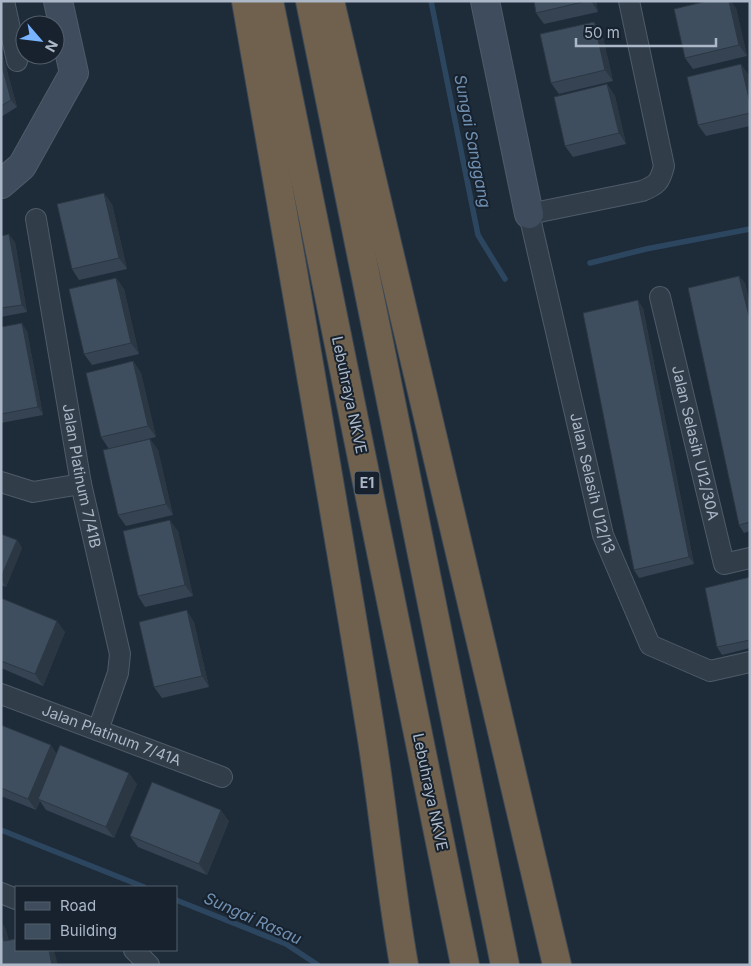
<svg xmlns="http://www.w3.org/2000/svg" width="751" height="966" font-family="Inter,sans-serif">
	<rect width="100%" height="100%" fill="#1e2b39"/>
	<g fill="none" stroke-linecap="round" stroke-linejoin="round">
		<g stroke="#2d4660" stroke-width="5.5">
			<polyline points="431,1 478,235 505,279"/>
			<polyline points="590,263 646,249 750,229"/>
			<polyline points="1,830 144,887"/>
			<polyline points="176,900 286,944 318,965"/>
		</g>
		<g stroke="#4f5b68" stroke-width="22">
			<g id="street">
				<polyline points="4,1 17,61"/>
				<path id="s1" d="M 629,1 L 664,166 C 660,182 657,185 642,191 L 529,214 L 603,535 L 650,645 L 710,671 L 750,662"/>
				<path id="s2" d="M 36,219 L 81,484 L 120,654 L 118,673 L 98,730"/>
				<path id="s3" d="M 660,297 L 724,564 L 750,558"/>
				<polyline points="1,482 33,492 81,484"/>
				<path id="s4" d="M 1,694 L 222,777"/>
				<polyline points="1,893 16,899"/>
				<polyline points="134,950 149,965"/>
			</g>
		</g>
		<g stroke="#4f5b68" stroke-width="30">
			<g id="secondary">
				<polyline points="485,1 529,214"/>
				<polyline points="1,184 22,166 74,73 58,1"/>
			</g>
		</g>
		<g stroke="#3c4854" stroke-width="30">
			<g id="highway">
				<path d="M 246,1 C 288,243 331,485 370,727 C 383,806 390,886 404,965"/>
				<polyline points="269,1 465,965"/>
				<polyline points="310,1 505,965"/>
				<polyline points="330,1 557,965"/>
			</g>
		</g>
		<use href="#street" stroke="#323d4a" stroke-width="20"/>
		<use href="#secondary" stroke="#3f4c5d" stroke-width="28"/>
		<use href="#highway" stroke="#70614e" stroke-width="28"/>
	</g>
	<g fill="#354352">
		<polygon points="534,1 596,1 598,12 544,24 536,13"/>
		<polygon points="736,8 747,56 693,69 685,58"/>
		<polygon points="594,22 602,33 613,81 559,94 551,83"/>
		<polygon points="1,49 17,107 1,117"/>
		<polygon points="749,75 750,79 750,126 706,136 698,125"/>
		<polygon points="607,84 615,96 626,144 573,157 565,146"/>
		<polygon points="112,204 127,269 79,280 72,269"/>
		<polygon points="1,236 15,242 27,312 1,317"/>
		<polygon points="739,276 745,283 750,305 750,531 744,533 739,525"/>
		<polygon points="116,278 124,289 139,354 92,365 84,354"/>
		<polygon points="643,308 694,564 639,578 634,570"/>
		<polygon points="1,327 27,331 43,415 1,423"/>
		<polygon points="133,361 141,373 156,437 109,449 101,437"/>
		<polygon points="150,439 158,450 173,515 126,526 118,515"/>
		<polygon points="178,531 193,596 145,607 138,596"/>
		<polygon points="1,534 17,540 22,548 6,587 1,585"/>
		<polygon points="750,577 750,648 722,655 717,647"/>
		<polygon points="1,598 65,632 43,686 1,668"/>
		<polygon points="194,622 209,687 162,698 154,687"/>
		<polygon points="1,725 57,754 137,784 114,838 46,810 40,801 36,810 1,796"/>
		<polygon points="229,821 207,875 138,847 130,836"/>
	</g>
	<g fill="#2b3742">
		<polygon points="591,1 596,1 598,12"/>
		<polygon points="729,1 731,1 736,8 747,56 739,45"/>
		<polygon points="594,22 602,33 613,81 605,70"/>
		<polygon points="1,49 17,107 11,100 1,62"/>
		<polygon points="741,64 749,75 750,79 750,103"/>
		<polygon points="607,84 615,96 626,144 619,133"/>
		<polygon points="104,193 112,204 127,269 119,258"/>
		<polygon points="9,234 15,242 27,312 22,305"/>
		<polygon points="739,276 745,283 750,305 750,320"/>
		<polygon points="116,278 124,289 139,354 131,343"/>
		<polygon points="638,300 643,308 694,564 689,557"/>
		<polygon points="22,323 27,331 43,415 38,407"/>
		<polygon points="133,361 141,373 156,437 148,426"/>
		<polygon points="150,439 158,450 173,515 166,504"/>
		<polygon points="170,520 178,531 193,596 185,585"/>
		<polygon points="17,540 22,548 6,587 1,580 1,577"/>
		<polygon points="187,610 194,622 209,687 202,676"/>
		<polygon points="57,621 65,632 43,686 35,674"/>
		<polygon points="51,745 58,756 38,799 40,801 36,810 28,799"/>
		<polygon points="129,773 137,784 114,838 106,827"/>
		<polygon points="221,810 229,821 207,875 199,864"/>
		<polygon points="1,921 6,929 12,952 4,941 1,929"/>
		<polygon points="49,950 54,950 58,965 52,965"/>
	</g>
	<g fill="#3e4e5f" stroke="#2b3742">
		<polygon points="534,1 587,1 536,13"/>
		<polygon points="707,1 729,1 739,45 685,58 674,9"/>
		<polygon points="594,22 605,70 551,83 540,34"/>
		<polygon points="1,62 11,100 1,106"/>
		<polygon points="741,64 750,103 750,113 698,125 687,77"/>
		<polygon points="607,84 619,133 565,146 554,97"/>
		<polygon points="104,193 119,258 72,269 57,204"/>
		<polygon points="9,234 22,305 1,308 1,236"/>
		<polygon points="739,276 750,320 750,522 739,525 688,288"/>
		<polygon points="116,278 131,343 84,354 69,289"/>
		<polygon points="638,300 689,557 634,570 583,313"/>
		<polygon points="22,323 38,407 1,414 1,327"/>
		<polygon points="133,361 148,426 101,437 86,373"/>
		<polygon points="150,439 166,504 118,515 103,450"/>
		<polygon points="170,520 185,585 138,596 123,531"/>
		<polygon points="1,534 17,540 1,577"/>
		<polygon points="750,577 750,640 717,647 705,588"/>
		<polygon points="1,598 57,621 35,674 1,661"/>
		<polygon points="187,610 202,676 154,687 139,622"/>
		<polygon points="1,725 51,745 28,799 1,788"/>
		<polygon points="60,745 129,773 106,827 38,799"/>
		<polygon points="152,782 221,810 199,864 130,836"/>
		<polygon points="1,929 4,941 16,939 16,950 49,950 52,965 1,965"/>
	</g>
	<g text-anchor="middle" stroke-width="4" stroke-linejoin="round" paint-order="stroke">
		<rect fill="#17222e" stroke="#7f8b99" stroke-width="1" x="354.5" y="471.5" width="25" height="23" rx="4"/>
		<g font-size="14" font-weight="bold" fill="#acb8c7">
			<text x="367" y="488">E1</text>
		</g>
		<g font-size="15" fill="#acb8c7" stroke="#17222e">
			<text transform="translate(349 395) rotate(78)" y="5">Lebuhraya NKVE</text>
			<text dy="5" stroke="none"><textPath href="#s3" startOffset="150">Jalan Selasih U12/30A</textPath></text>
			<text dy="5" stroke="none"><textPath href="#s2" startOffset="261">Jalan Platinum 7/41B</textPath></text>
			<text dy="5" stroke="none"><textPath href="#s1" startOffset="596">Jalan Selasih U12/13</textPath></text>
			<text dy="5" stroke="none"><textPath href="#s4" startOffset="118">Jalan Platinum 7/41A</textPath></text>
			<text transform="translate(430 792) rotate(78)" y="5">Lebuhraya NKVE</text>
		</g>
		<g font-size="16" font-style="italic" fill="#7090b2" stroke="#17222e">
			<text transform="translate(473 141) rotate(79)" y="6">Sungai Sanggang</text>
			<text transform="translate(253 918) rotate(24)" y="6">Sungai Rasau</text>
		</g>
	</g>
	<rect width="751" height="966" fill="none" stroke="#acb8c7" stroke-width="5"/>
	<rect x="15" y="886" width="162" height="65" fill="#17222e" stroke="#535e6b"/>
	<rect x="25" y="902" width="25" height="8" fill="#3f4c5d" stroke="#535e6b"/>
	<text x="60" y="911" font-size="15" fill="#acb8c7">Road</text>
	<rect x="25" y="924" width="25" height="15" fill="#3e4e5f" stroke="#535e6b"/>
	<text x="60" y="936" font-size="15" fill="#acb8c7">Building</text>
	<g transform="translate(40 40) rotate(118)"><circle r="24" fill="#17222e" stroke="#535e6b"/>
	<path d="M0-4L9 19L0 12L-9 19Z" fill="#78b4ff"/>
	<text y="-8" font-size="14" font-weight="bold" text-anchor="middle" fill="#acb8c7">N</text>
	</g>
	<path d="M576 38v8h140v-8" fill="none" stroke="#acb8c7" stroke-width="2.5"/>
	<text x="584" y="38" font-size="15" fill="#acb8c7" stroke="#17222e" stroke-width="4" paint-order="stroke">50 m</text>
</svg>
